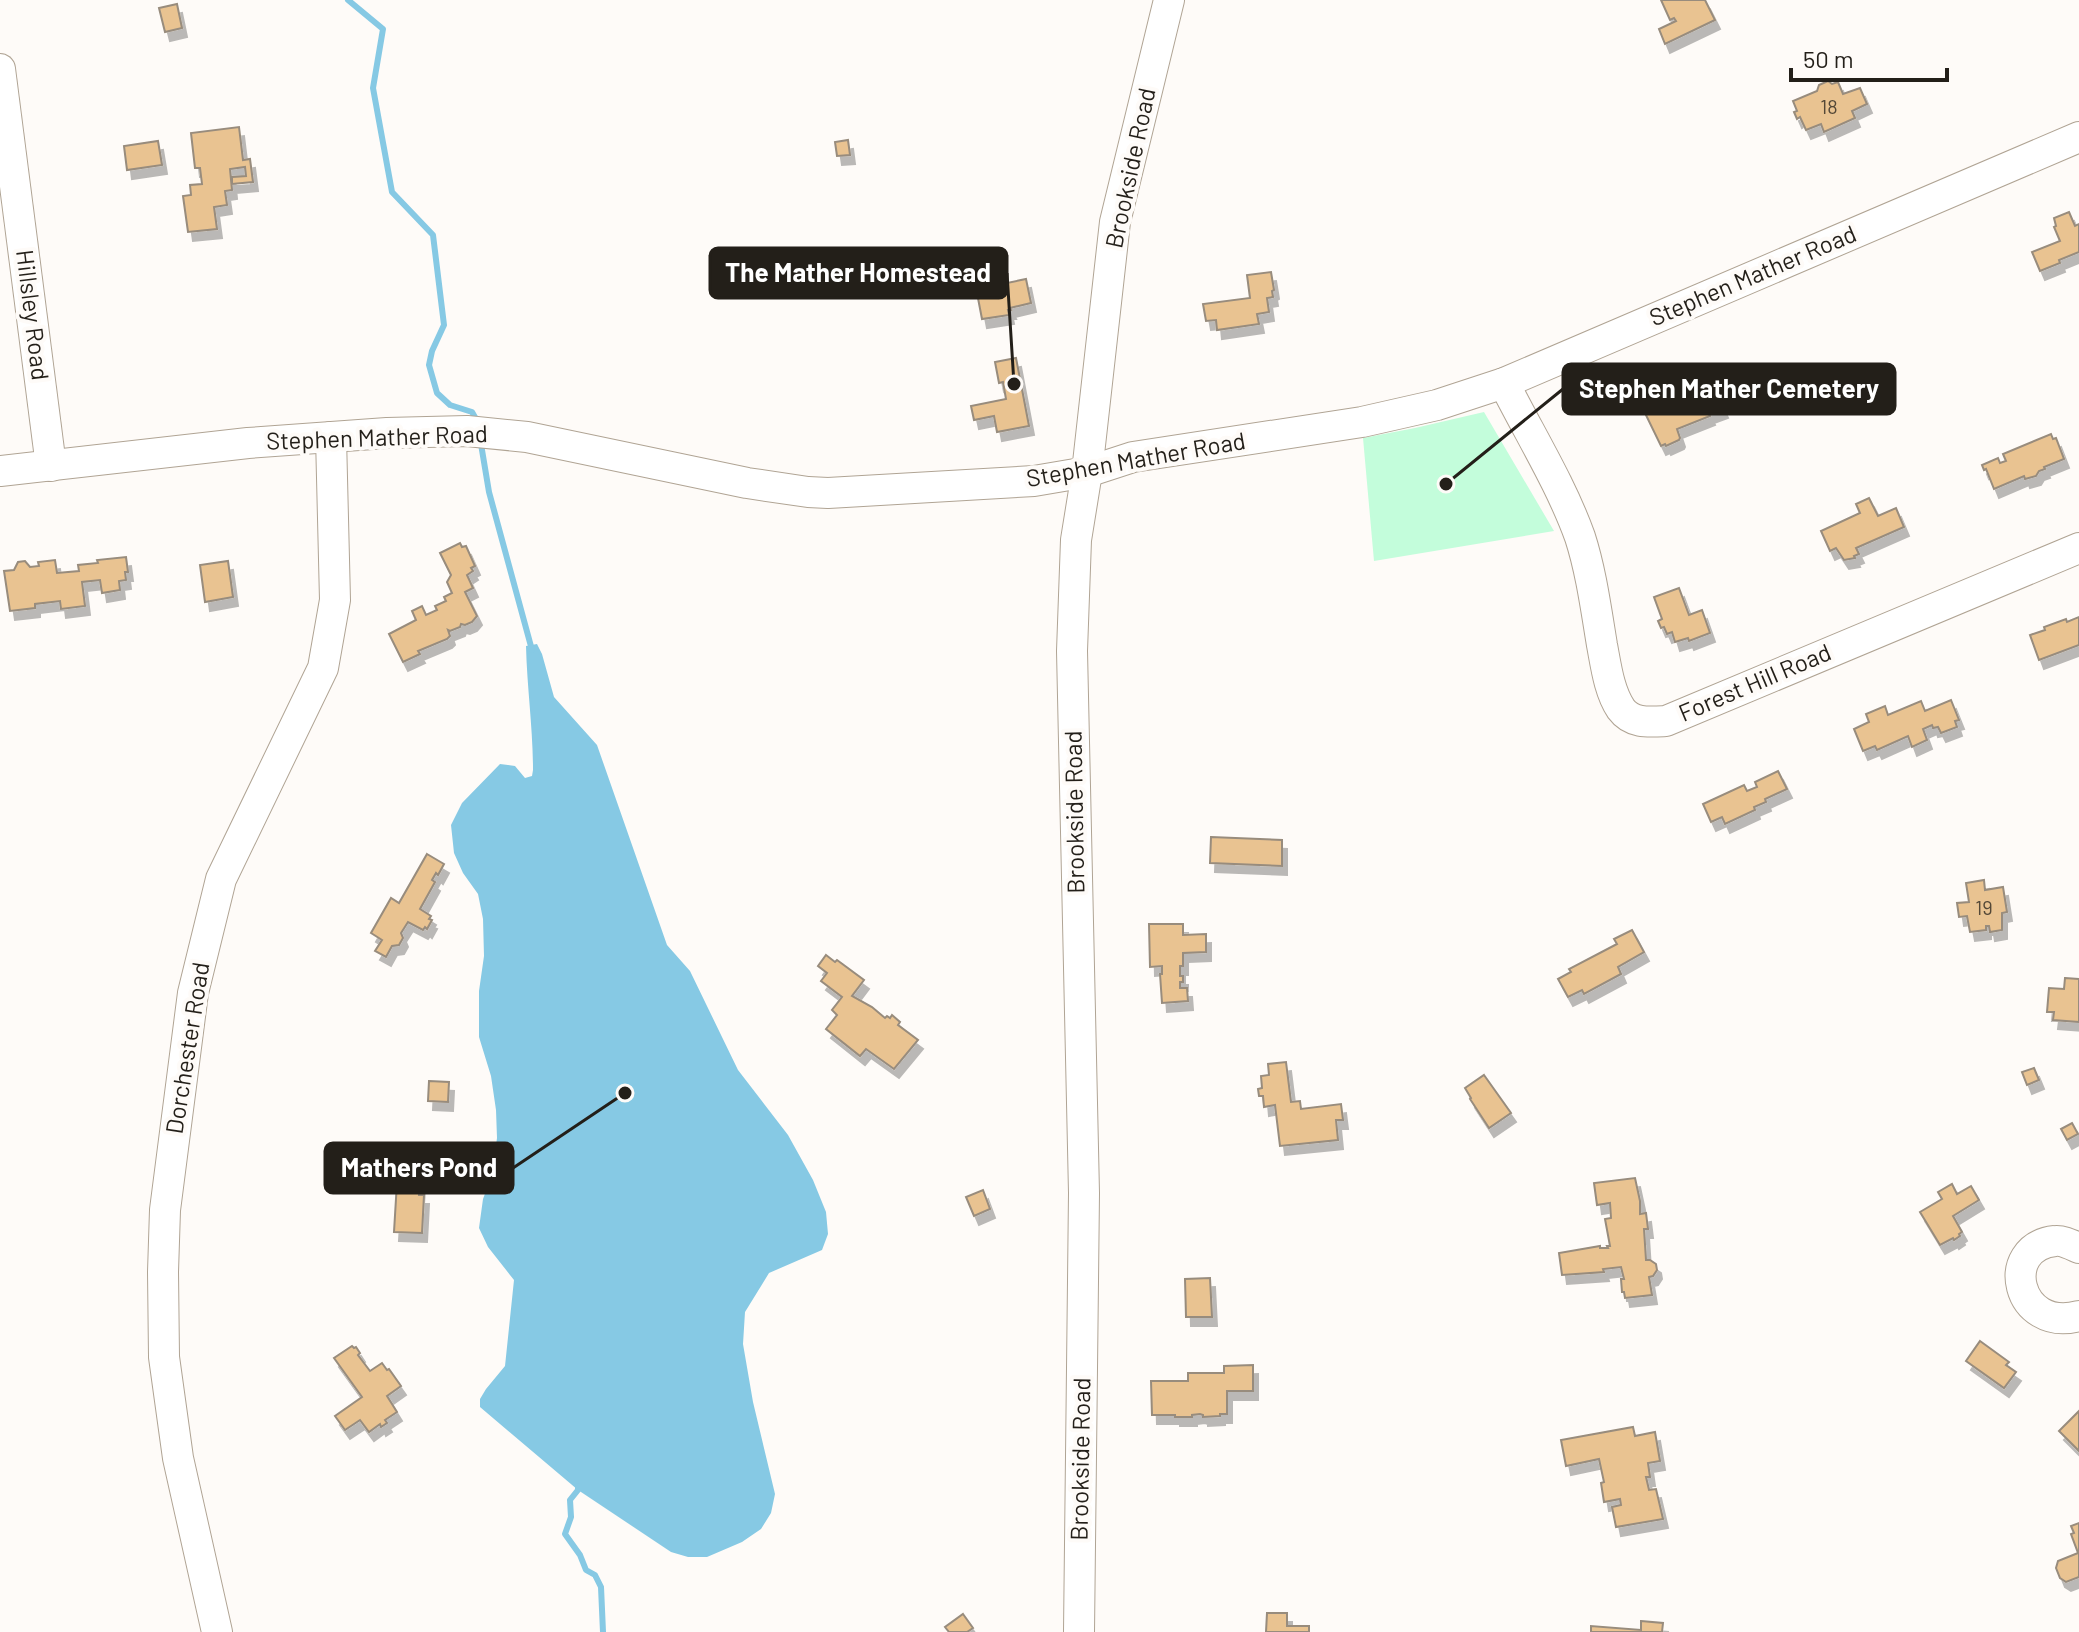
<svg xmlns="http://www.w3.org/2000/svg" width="2079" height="1632" font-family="Barlow,sans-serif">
	<defs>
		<filter id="shadow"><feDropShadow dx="5" dy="9" stdDeviation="0" flood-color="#0004"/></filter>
	</defs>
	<rect width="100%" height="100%" fill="#fefbf8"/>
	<polygon fill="#c3fddb" points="1484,412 1554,531 1374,561 1363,438 1415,428"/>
	<path fill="#86c9e4" d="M 537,644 L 542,654 L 554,697 L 597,745 L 667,945 L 690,971 L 738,1070 L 788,1135 L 813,1180 L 826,1212 L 828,1234 L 822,1250 L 769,1273 L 745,1312 L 743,1344 L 753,1402 L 775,1494 L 771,1513 L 761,1529 L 742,1542 L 707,1557 L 688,1557 L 671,1552 L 578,1490 L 480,1407 L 480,1399 L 486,1389 L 505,1366 L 514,1280 L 488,1247 L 479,1228 L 483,1199 L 492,1175 L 497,1138 L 496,1110 L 491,1076 L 479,1037 L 479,991 L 484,956 L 483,919 L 478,894 L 463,873 L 454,853 L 451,825 L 462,803 L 500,764 L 515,766 L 525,778 L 532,776 L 533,770 C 533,729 527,688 526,646 Z"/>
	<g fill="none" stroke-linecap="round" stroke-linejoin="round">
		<g stroke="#86c9e4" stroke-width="6">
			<polyline points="348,0 383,29 373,88 392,192 433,235 444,325 432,351 429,365 437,393 450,405 472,412 476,419"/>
			<polyline points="481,444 489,492 532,650"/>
			<polyline points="578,1486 578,1490 570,1500 571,1517 565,1534 580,1555 586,1570 595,1575 601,1587 603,1632"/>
		</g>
	</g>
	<g fill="#e9c391" stroke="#988c7d" stroke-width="2" filter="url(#shadow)">
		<polygon points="1661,0 1705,0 1715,20 1665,44 1659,29 1676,21 1674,18 1670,20"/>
		<polygon points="177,4 182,28 165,32 159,8"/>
		<polygon points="1828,81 1832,84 1838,82 1843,94 1860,88 1867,104 1852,111 1855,118 1824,132 1821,124 1806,130 1800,117 1797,119 1794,112 1797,111 1793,101 1817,91 1819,85"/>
		<polygon points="239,127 243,160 250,159 253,182 232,184 232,177 246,176 245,167 230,169 232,190 225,191 227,205 214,207 217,229 188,232 183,196 191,195 190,185 202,184 200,168 195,168 191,133"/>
		<polygon points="848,140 850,155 837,156 835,142"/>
		<polygon points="158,141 162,165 127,170 124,146"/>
		<polygon points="2069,212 2075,226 2079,224 2079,252 2059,260 2060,263 2040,271 2032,252 2060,241 2054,227 2056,226 2054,218"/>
		<polygon points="1271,272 1274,290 1272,291 1273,297 1267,298 1269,312 1257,314 1259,324 1217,330 1216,320 1206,321 1203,304 1250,298 1247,275"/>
		<polygon points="1026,279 1031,303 1010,308 1011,310 1008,310 1009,315 982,319 977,293 1002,288 1002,284"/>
		<polygon points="1016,358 1029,426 997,432 994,416 974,420 971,406 1006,399 1003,382 999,383 995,362"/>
		<polygon points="1714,388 1723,409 1709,414 1710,416 1677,429 1680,438 1679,440 1666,446 1665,444 1661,446 1644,411 1676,398 1675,395 1687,390 1689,396"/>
		<polygon points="2051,434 2053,439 2056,438 2064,459 2044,467 2045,469 2039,471 2036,476 2025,479 2024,476 1994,489 1986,469 1984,470 1982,465 1998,458 2000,463 2006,461 2003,454"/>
		<polygon points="1869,498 1878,516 1896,508 1904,527 1856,548 1859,554 1854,556 1855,558 1844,560 1836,548 1830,551 1821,531 1860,513 1856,504"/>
		<polygon points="460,543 462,547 466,546 475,566 471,568 473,571 467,575 473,588 465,592 477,616 472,622 465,625 461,624 460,627 450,631 448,630 450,636 447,639 418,651 420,654 403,662 389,634 416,620 412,611 422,606 426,615 437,610 435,606 446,601 444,597 452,593 447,582 451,575 440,553"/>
		<polygon points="126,557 128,572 125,572 126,580 119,581 120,590 102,593 100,580 82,582 85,606 61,609 60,601 35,604 35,608 10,611 4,571 14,570 18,562 25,561 30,567 39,566 38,562 55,560 57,573 79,571 78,565 98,563 97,560"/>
		<polygon points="228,561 233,597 205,602 200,565"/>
		<polygon points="1679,588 1689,615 1702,610 1710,633 1689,641 1688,638 1675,642 1672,632 1667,634 1664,627 1661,628 1658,621 1662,619 1654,597"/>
		<polygon points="2079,617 2079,645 2039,660 2030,635 2045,630 2044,627 2066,619 2067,622"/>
		<polygon points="1951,700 1959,720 1955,721 1957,727 1941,733 1938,727 1933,728 1932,725 1923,729 1927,740 1912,747 1908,736 1877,750 1875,746 1863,751 1854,729 1869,722 1866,714 1885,706 1888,715 1921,701 1925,711"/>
		<polygon points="1778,771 1787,789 1765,799 1766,802 1754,807 1755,810 1725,824 1722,817 1711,822 1703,804 1744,785 1747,791 1757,787 1755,782"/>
		<polygon points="1211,837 1282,840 1282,866 1210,863"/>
		<polygon points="427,854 444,864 438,875 436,873 432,880 435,882 420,909 431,916 429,919 432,920 427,929 425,927 423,930 408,922 401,933 403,938 399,945 392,946 386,957 375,951 382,940 371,933 391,898 399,903"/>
		<polygon points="1984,880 1985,890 2003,887 2007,912 2002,913 2002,930 1990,932 1989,926 1986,926 1986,930 1970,932 1967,916 1959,917 1957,903 1969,902 1966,883"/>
		<polygon points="1149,924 1183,924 1183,935 1206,934 1206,952 1183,953 1183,966 1180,966 1180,976 1183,976 1183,982 1180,982 1180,988 1187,988 1188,1001 1162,1003 1160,974 1162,974 1162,966 1150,967"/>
		<polygon points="1632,930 1644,952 1618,967 1621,974 1584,994 1582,990 1568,997 1558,979 1571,972 1569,969 1617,944 1614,939"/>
		<polygon points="826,955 835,962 837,960 864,980 852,996 872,1007 885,1018 887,1016 890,1018 892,1015 900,1022 898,1025 918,1040 894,1069 866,1049 860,1056 826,1029 837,1015 832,1010 842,997 821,981 827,973 818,966"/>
		<polygon points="2065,978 2079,979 2079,1022 2053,1020 2054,1012 2047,1012 2049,988 2064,989"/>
		<polygon points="1286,1062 1291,1102 1300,1101 1301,1109 1341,1104 1343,1120 1336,1120 1338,1140 1280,1146 1275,1105 1264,1107 1263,1096 1259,1096 1258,1089 1262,1088 1261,1076 1269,1075 1268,1064"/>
		<polygon points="2034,1068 2039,1080 2027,1085 2022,1072"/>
		<polygon points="1484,1075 1511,1113 1489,1128 1470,1099 1471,1098 1465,1088"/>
		<polygon points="429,1081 449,1082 448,1102 428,1101"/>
		<polygon points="2072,1123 2078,1134 2067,1140 2061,1129"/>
		<polygon points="402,1165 421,1167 419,1195 424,1195 422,1233 394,1232 397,1182 401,1182"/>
		<polygon points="1635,1178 1640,1201 1640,1214 1646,1213 1648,1229 1644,1229 1646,1260 1650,1260 1656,1264 1657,1270 1653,1276 1649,1277 1652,1295 1625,1298 1624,1292 1622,1292 1621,1279 1624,1279 1621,1267 1603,1269 1604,1272 1562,1275 1559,1253 1600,1246 1600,1248 1608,1248 1607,1246 1610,1246 1605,1219 1611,1218 1610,1203 1597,1205 1594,1183"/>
		<polygon points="1952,1184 1957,1194 1971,1186 1979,1200 1953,1216 1962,1232 1959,1234 1960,1236 1954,1240 1953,1238 1940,1245 1920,1212 1942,1199 1938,1192"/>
		<polygon points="983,1190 990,1209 974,1216 966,1197"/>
		<polygon points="1210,1278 1212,1317 1186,1317 1185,1279"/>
		<polygon points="1980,1341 2009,1362 2006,1365 2016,1372 2004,1388 1966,1361"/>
		<polygon points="352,1346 354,1348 356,1347 360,1353 358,1355 370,1371 382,1363 387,1370 389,1369 401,1386 387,1396 397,1412 385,1420 387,1423 381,1427 380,1424 369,1432 360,1420 345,1430 335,1416 362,1397 334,1358"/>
		<polygon points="1253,1365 1253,1391 1227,1391 1227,1414 1220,1414 1220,1416 1203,1417 1203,1415 1200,1414 1192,1415 1192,1417 1175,1417 1175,1415 1152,1415 1151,1381 1188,1381 1188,1373 1224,1373 1224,1366"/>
		<polygon points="2079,1411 2079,1451 2059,1431"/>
		<polygon points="1633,1427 1635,1436 1655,1432 1660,1461 1648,1463 1650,1477 1646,1477 1649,1490 1656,1489 1663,1519 1616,1527 1612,1507 1621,1505 1620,1499 1604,1502 1601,1483 1604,1482 1599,1459 1566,1466 1561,1440"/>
		<polygon points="2079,1523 2079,1577 2066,1582 2060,1578 2056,1568 2058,1561 2078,1553 2071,1534 2074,1533 2071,1526"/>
		<polygon points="1267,1613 1287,1613 1287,1626 1309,1626 1309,1632 1266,1632"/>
		<polygon points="963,1614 973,1628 967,1632 949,1632 945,1627"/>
		<polygon points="1641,1621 1663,1623 1662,1632 1591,1632 1591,1626 1641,1630"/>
	</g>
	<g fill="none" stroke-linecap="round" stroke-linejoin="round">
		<g stroke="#b0a494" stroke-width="32">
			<g id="minor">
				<polyline points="0,69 51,466"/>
				<path d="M 1504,383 C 1529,433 1561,484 1580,537 C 1591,571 1596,609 1602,645 C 1606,666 1609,691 1621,709 C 1632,724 1649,722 1666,721 L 2079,548"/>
				<polyline points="0,471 248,443 387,433 467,431 527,437 747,483 808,492 828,493 1034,481 1087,472 1133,457 1362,422 1437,405 1504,383 2079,137"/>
				<path d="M 2079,1248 C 2072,1245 2062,1240 2055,1241 C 1998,1247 2016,1333 2079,1316"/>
				<polyline points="217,1632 178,1458 164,1357 163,1272 165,1210 193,993 221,879 323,668 335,600 331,437"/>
				<polyline points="1079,1632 1084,1193 1072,651 1076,540 1087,472 1115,222 1169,0"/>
			</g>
		</g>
		<use href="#minor" stroke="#fff" stroke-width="30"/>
	</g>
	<g text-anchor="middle" stroke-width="8" stroke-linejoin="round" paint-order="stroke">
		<g font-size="20" fill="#544837">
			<text x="1829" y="114">18</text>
			<text x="1984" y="915">19</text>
		</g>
		<g font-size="24" fill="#231f19" stroke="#fefbf8">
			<text transform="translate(1131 168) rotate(-78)" y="8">Brookside Road</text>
			<text transform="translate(1753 276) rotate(-23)" y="8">Stephen Mather Road</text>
			<text transform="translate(32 315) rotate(83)" y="8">Hillsley Road</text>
			<text transform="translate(377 438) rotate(-2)" y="8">Stephen Mather Road</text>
			<text transform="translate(1136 460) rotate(-10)" y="8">Stephen Mather Road</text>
			<text transform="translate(1755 683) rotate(-23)" y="8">Forest Hill Road</text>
			<text transform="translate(1075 812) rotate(-91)" y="8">Brookside Road</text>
			<text transform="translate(188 1048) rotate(-81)" y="8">Dorchester Road</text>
			<text transform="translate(1081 1459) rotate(-89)" y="8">Brookside Road</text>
		</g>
	</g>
	<path fill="none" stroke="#231f19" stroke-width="3" d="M1014 384L1007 273M1446 484L1563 389M625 1093L513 1168"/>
	<g fill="#231f19" stroke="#fefbf8" stroke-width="3">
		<circle cx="1014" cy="384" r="8"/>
		<circle cx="1446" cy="484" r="8"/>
		<circle cx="625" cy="1093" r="8"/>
	</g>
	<g fill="#231f19" stroke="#231f19" stroke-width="3">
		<rect x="710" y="248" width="297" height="50" rx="8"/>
		<rect x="1563" y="364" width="332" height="50" rx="8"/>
		<rect x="325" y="1143" width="188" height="50" rx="8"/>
	</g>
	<g font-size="26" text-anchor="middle" font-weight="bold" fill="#fff">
		<text x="858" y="282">The Mather Homestead</text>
		<text x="1729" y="398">Stephen Mather Cemetery</text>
		<text x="419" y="1177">Mathers Pond</text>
	</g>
	<path d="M1791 68v12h156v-12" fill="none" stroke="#231f19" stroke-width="4"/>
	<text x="1803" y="68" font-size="24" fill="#231f19" stroke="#fefbf8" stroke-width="6" paint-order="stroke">50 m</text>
</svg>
